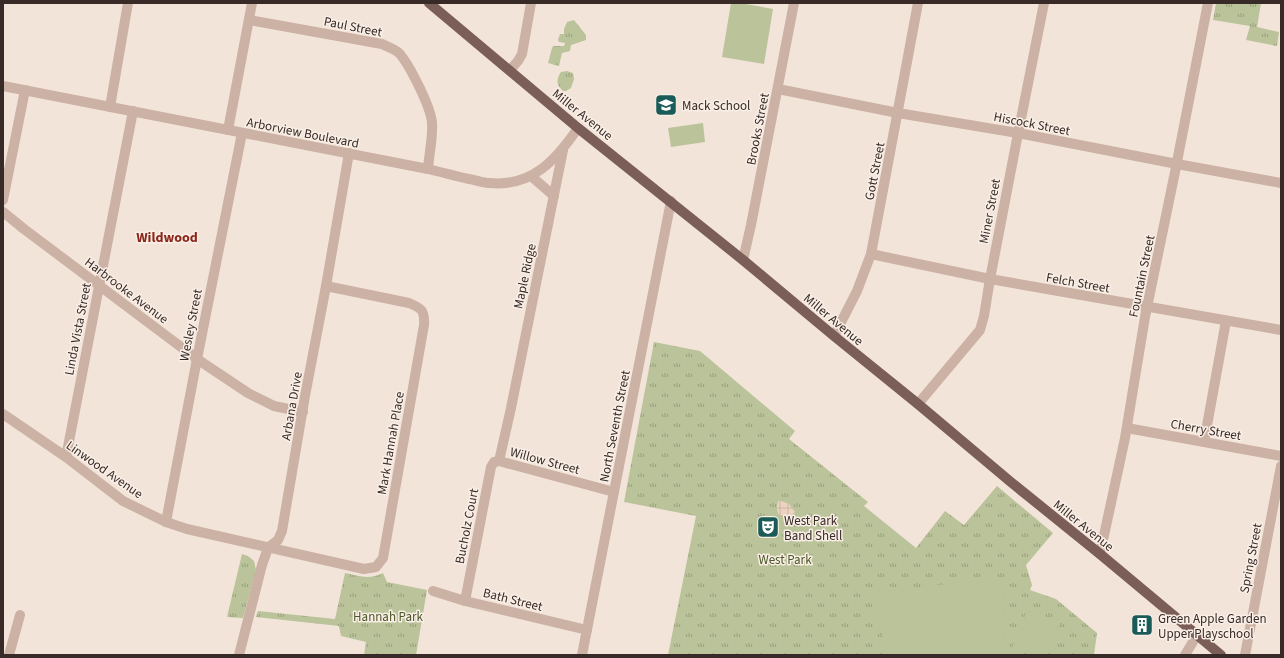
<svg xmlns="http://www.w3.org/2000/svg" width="1284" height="658" font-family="'Source Sans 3',sans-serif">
	<defs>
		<pattern id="grass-tufts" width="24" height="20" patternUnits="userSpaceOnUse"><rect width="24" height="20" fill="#bac399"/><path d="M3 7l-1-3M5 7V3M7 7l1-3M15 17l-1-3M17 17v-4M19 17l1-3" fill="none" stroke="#989f7d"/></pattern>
		<pattern id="plaza-grid" width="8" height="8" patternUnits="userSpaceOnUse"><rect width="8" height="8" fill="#ecd3c0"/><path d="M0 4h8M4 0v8" fill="none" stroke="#cbb5a5"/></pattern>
	</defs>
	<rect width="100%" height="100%" fill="#f3e4da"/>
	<g fill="url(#grass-tufts)">
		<polygon points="1216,3 1261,3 1257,27 1279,32 1277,46 1246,40 1250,26 1213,20"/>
		<polygon points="574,20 586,35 586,40 571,45 570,51 562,53 559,66 548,63 552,48 553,46 564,46 565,43 559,42 558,40 560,34 564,34 564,29 567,22"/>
		<path d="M 567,71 L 573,73 L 574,79 L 571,88 L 566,91 L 563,91 C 556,84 556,80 561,72 Z"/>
		<polygon points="654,342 700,351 795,431 789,439 868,502 864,506 916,548 945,511 964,525 997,486 1053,533 1026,565 1032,585 1030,590 1056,599 1097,633 1094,655 668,655 696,516 624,502"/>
		<polygon points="242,554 248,556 254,561 256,570 243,618 227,617"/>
		<path d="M 345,573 C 358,576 370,580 383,573 L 387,582 L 427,590 L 416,655 L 364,655 L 366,642 L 341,636 L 339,626 L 256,617 L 258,611 L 335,619 Z"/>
	</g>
	<g fill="#bac399">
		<polygon points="731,3 740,3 773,9 764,64 722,57"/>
		<polygon points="703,123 705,142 671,147 668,128"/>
		<path d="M 996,582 L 1004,590 L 1004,655 L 892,655 C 881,636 874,615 877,592 L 956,583 Z"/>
		<polygon points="1026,611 1042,614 1044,617 1060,621 1057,633 1053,633 1047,655 1037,655 1012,649 1016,636 1020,636"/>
	</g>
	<polygon fill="url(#plaza-grid)" points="779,500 789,504 795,512 790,516 785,517 779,515 777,510 777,504"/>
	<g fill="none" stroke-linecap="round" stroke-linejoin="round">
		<g stroke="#ccb2a5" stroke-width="10">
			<path d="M 249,20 L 382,44 C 388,47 395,49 399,53 C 409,64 431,107 432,123 C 433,138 429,154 428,169"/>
			<polyline points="510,70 518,61 522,54 531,3"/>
			<path d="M 3,86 L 428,169 C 441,172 455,176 469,179 C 476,180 483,183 490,183 C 532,187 556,160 578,128"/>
			<polyline points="778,89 898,113 1018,133 1177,164 1281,183"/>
			<polyline points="110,107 128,3"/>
			<polyline points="228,130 252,3"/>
			<polyline points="531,176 554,196"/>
			<polyline points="3,200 25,90"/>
			<polyline points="3,212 24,229 197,359 248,393 274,406 303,412"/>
			<polyline points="871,254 990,279 1281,330"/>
			<polyline points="743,260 751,225 794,3"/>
			<polyline points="834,336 857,291 871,254 918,3"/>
			<polyline points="918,404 980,330 984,316 990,279 1016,144 1044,3"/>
			<path d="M 3,414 L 66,457 L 123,501 L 166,522 L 187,529 L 364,569 L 376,567 L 383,558 L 424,325 C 425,310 421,308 409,303 L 326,286"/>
			<polyline points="1127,428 1281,456"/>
			<polyline points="1204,442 1226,321"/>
			<polyline points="66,457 133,111"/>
			<polyline points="499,461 511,408 563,150"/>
			<polyline points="499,461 614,492"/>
			<polyline points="166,522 197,359 242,133"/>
			<polyline points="1100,554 1125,438 1145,317 1175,172 1208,3"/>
			<polyline points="433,591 465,601 587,630"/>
			<polyline points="465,601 491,467 494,462 499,461"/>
			<polyline points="9,655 20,615"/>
			<polyline points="239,655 262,565 268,548 278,540 282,531 305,396 326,286 349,153"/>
			<polyline points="582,655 671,201"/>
			<polyline points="1185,655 1197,635"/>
			<polyline points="1245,655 1281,466"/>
		</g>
		<polyline stroke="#7a5e57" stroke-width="10" points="429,3 578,128 743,260 834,336 918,404 1012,483 1100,554 1221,655"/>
	</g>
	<defs>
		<g id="school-square" transform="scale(1.15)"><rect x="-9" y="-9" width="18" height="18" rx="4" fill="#1a5b57" stroke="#faefe6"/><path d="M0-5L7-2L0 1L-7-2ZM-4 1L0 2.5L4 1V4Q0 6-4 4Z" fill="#fff"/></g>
		<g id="theatre-square" transform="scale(1.15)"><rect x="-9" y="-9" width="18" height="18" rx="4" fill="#1a5b57" stroke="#faefe6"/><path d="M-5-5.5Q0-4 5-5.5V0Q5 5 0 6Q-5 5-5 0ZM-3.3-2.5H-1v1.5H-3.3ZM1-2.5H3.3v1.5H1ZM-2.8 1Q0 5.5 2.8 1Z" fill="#fff"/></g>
		<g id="building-square" transform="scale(1.15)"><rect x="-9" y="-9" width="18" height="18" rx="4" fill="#1a5b57" stroke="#faefe6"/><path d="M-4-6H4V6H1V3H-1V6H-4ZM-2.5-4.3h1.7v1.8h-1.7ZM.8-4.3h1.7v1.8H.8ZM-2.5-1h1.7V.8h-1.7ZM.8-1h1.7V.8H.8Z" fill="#fff"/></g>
	</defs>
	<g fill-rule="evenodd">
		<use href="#school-square" x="666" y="105"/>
		<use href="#theatre-square" x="768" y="527"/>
		<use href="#building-square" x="1142" y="625"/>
	</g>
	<g text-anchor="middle" stroke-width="3" stroke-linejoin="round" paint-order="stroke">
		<g font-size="13" fill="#372a27" stroke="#faefe6">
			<text transform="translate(353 26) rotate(11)" y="5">Paul Street</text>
			<text transform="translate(583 114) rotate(39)" y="5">Miller Avenue</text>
			<text transform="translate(1032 123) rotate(11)" y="5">Hiscock Street</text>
			<text transform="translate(757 129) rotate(-79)" y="5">Brooks Street</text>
			<text transform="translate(303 132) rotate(11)" y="5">Arborview Boulevard</text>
			<text transform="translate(874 171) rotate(-79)" y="5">Gott Street</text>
			<text transform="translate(989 211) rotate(-79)" y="5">Miner Street</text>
			<text transform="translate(524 276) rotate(-78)" y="5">Maple Ridge</text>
			<text transform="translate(1141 276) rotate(-78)" y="5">Fountain Street</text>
			<text transform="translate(1078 282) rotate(10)" y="5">Felch Street</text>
			<text transform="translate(127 290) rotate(37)" y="5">Harbrooke Avenue</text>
			<text transform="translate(834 319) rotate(40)" y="5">Miller Avenue</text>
			<text transform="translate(190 325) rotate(-79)" y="5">Wesley Street</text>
			<text transform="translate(77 329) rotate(-79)" y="5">Linda Vista Street</text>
			<text transform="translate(291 406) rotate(-80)" y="5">Arbana Drive</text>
			<text transform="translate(614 426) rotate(-79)" y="5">North Seventh Street</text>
			<text transform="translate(1206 429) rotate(10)" y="5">Cherry Street</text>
			<text transform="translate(390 443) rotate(-80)" y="5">Mark Hannah Place</text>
			<text transform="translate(545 460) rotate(15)" y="5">Willow Street</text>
			<text transform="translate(105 469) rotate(35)" y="5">Linwood Avenue</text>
			<text transform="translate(1084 525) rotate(39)" y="5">Miller Avenue</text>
			<text transform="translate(466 526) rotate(-79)" y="5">Bucholz Court</text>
			<text transform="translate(1250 558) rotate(-79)" y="5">Spring Street</text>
			<text transform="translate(513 599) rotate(14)" y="5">Bath Street</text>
		</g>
		<g font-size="13" fill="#372a27" stroke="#faefe6" text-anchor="start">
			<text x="682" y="110">Mack School</text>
			<text x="784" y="525">West Park<tspan x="784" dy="15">Band Shell</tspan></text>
			<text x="1158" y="623">Green Apple Garden<tspan x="1158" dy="15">Upper Playschool</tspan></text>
		</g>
		<g font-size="13" fill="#4c5729" stroke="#faefe6">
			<text x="785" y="564">West Park</text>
			<text x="388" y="621">Hannah Park</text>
		</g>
		<g font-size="14" font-weight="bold" fill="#8b271b" stroke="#faefe6">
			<text x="167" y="242">Wildwood</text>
		</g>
	</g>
	<rect width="1284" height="658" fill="none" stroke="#372a27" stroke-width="8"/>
</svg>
